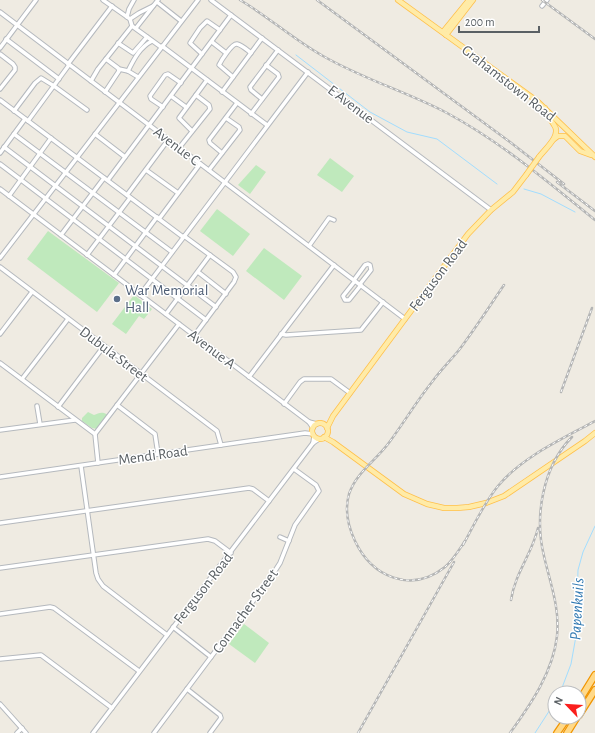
<svg xmlns="http://www.w3.org/2000/svg" width="595" height="733" font-family="'Alegreya Sans',sans-serif">
	<rect width="100%" height="100%" fill="#efebe2"/>
	<g fill="#bfe9bc">
		<polygon points="330,158 354,176 342,192 317,175"/>
		<polygon points="256,165 266,172 250,194 238,185"/>
		<polygon points="217,209 250,234 233,256 200,231"/>
		<polygon points="48,231 119,283 97,312 27,259"/>
		<polygon points="264,248 302,276 284,300 246,271"/>
		<polygon points="134,295 152,309 144,319 139,316 126,334 112,324"/>
		<path d="M 88,412 L 94,415 C 99,413 102,411 108,415 L 97,429 L 92,428 L 82,421 L 82,418 Z"/>
		<polygon points="244,624 269,643 255,663 229,644"/>
	</g>
	<g fill="none" stroke-linecap="round" stroke-linejoin="round">
		<g stroke="#a2ddff" stroke-width="1">
			<polyline points="296,55 370,112 407,132 437,139 497,184"/>
			<polyline points="524,189 541,194 575,212"/>
			<polyline points="560,693 571,664 576,636 578,570 583,552 595,526"/>
			<polyline points="535,733 555,702"/>
		</g>
		<g stroke="#b5b9be" stroke-width="5.5">
			<g id="minor">
				<polyline points="103,0 130,19 132,26"/>
				<polyline points="211,0 491,210"/>
				<polyline points="157,2 181,21"/>
				<polyline points="542,6 547,0"/>
				<polyline points="0,12 405,319"/>
				<polyline points="127,17 129,9 134,0"/>
				<polyline points="130,19 139,13 153,6"/>
				<polyline points="132,26 161,47"/>
				<polyline points="136,28 158,0"/>
				<polyline points="6,39 59,79"/>
				<polyline points="212,42 226,53"/>
				<polyline points="118,43 133,53 147,37"/>
				<polyline points="162,46 267,125"/>
				<polyline points="0,48 36,0"/>
				<polyline points="0,54 13,64 15,67 15,70 0,89"/>
				<polyline points="202,54 190,43 200,28 207,21 220,30"/>
				<polyline points="68,64 112,6"/>
				<polyline points="119,69 128,71 138,77"/>
				<path d="M 128,71 C 134,59 140,47 152,41"/>
				<path d="M 233,77 L 219,65 C 221,61 232,43 237,44 C 242,45 247,50 251,53"/>
				<polyline points="91,81 98,69 132,26"/>
				<polyline points="105,92 119,71 118,68 106,59"/>
				<polyline points="222,92 262,38"/>
				<polyline points="171,96 186,107"/>
				<polyline points="262,99 251,90 250,87 278,50"/>
				<polyline points="0,100 183,237"/>
				<polyline points="163,107 151,99 150,96 165,75 168,74 181,83"/>
				<polyline points="14,111 35,83 41,78 54,86 87,110"/>
				<polyline points="251,114 279,77 278,74 266,65"/>
				<polyline points="28,121 69,65"/>
				<polyline points="192,131 179,118 207,80"/>
				<polyline points="14,134 172,252"/>
				<polyline points="95,134 125,157"/>
				<polyline points="4,147 216,307"/>
				<polyline points="179,148 210,109 209,105 196,95"/>
				<polyline points="0,153 25,119"/>
				<polyline points="222,153 210,143 209,140 237,103"/>
				<polyline points="0,164 206,320"/>
				<polyline points="146,170 178,193"/>
				<polyline points="209,170 240,130 239,127 226,118"/>
				<polyline points="108,180 231,15"/>
				<polyline points="0,189 309,422 313,428"/>
				<polyline points="127,195 168,140"/>
				<polyline points="9,196 51,138"/>
				<polyline points="159,219 200,164"/>
				<polyline points="61,235 104,178"/>
				<polyline points="184,236 233,272 236,277 234,282 194,336"/>
				<polyline points="309,246 329,218 334,220"/>
				<polyline points="87,255 130,198"/>
				<polyline points="0,258 198,0"/>
				<polyline points="0,267 217,431 221,445"/>
				<polyline points="198,272 226,294"/>
				<polyline points="114,275 157,217"/>
				<polyline points="354,280 365,265 368,264 370,265 371,270 360,284"/>
				<polyline points="355,281 343,296 345,300 349,300 361,285"/>
				<polyline points="140,295 308,72"/>
				<polyline points="166,314 210,255"/>
				<polyline points="0,334 32,292"/>
				<polyline points="281,334 286,335 361,330 383,302"/>
				<polyline points="0,363 95,434 98,463"/>
				<polyline points="249,377 334,265"/>
				<polyline points="22,379 68,319"/>
				<polyline points="284,404 300,382 304,379 331,379 350,393"/>
				<polyline points="117,405 155,434 158,454"/>
				<polyline points="37,406 40,424"/>
				<polyline points="58,407 104,346"/>
				<polyline points="309,422 317,424"/>
				<polyline points="0,430 75,420"/>
				<polyline points="95,434 179,324"/>
				<polyline points="313,443 314,436"/>
				<polyline points="81,466 96,573 98,579 103,586 167,635"/>
				<polyline points="0,477 305,433 313,434"/>
				<polyline points="0,523 249,488 253,489 269,501"/>
				<polyline points="280,537 289,541"/>
				<polyline points="0,568 208,539 215,541 231,553"/>
				<polyline points="0,614 50,607 54,608 139,671"/>
				<polyline points="173,627 211,657"/>
				<polyline points="0,659 41,655 112,708"/>
				<polyline points="187,689 220,715 221,718 210,733"/>
				<polyline points="0,704 26,733"/>
				<polyline points="17,733 22,728"/>
				<polyline points="93,733 313,443 319,439"/>
				<polyline points="154,733 271,577 280,563 295,525 319,491 316,485 294,469"/>
			</g>
		</g>
		<g stroke="#ffc04b" stroke-width="6">
			<g id="major">
				<polyline points="398,0 537,101 595,157"/>
				<polyline points="443,32 469,0"/>
				<polyline points="446,35 473,0"/>
				<polyline points="554,139 558,136 565,136 580,151 591,155"/>
				<path d="M 539,157 C 545,149 562,135 554,125 C 550,118 546,116 545,108"/>
				<circle cx="320" cy="431" r="8"/>
				<polyline points="327,428 333,416 468,234 491,210 513,192 526,175"/>
				<polyline points="324,437 333,442 404,494 427,504 444,508 457,508 469,507 486,503 504,496 585,441 595,433"/>
			</g>
		</g>
		<g stroke="#f19500" stroke-width="8">
			<g id="highway">
				<polyline points="579,701 595,675"/>
				<polyline points="579,715 595,690"/>
				<polyline points="557,733 568,717"/>
				<polyline points="567,733 577,717"/>
			</g>
		</g>
		<use href="#minor" stroke="#fff" stroke-width="3.5"/>
		<use href="#major" stroke="#ffeba7" stroke-width="4.5"/>
		<use href="#highway" stroke="#ffd989" stroke-width="5.5"/>
		<g stroke="#b4b5b5" stroke-width="2.5">
			<g id="rail">
				<path d="M 240,0 C 269,17 294,40 323,56 C 363,79 407,92 447,113 C 501,142 548,182 595,220"/>
				<polyline points="317,0 510,142 564,184"/>
				<polyline points="542,0 595,39"/>
				<polyline points="557,182 595,211"/>
				<polyline points="561,392 592,308"/>
				<path d="M 465,541 C 459,550 453,560 445,567 C 411,594 372,577 355,541 C 348,526 344,511 349,494 C 356,473 375,461 388,444 C 403,424 416,402 432,382 C 440,371 450,361 459,350 C 475,329 489,307 504,285"/>
				<path d="M 463,545 C 474,525 484,503 498,486 C 522,457 562,439 595,421"/>
				<path d="M 511,600 C 515,573 532,554 538,528"/>
				<polyline points="358,733 454,562"/>
				<path d="M 510,733 C 531,704 553,672 557,636 C 560,607 550,583 544,556 C 534,516 543,466 572,437"/>
			</g>
		</g>
		<use href="#rail" stroke="#fff" stroke-width="1" stroke-dasharray="3" stroke-linecap="butt"/>
		<g stroke="#ffc04b" stroke-width="6" stroke-linecap="butt">
			<polyline id="major-bridge" points="526,175 539,157"/>
		</g>
		<use href="#major-bridge" stroke="#ffeba7" stroke-width="4.5"/>
	</g>
	<circle fill="#5c6f8a" stroke="#fff" stroke-width="1.5" cx="117" cy="299" r="4"/>
	<g text-anchor="middle" stroke-width="3" stroke-linejoin="round" paint-order="stroke">
		<g font-size="15" fill="#5a6064" stroke="#fff">
			<text transform="translate(509 83) rotate(38)" y="5">Grahamstown Road</text>
			<text transform="translate(351 104) rotate(37)" y="5">E Avenue</text>
			<text transform="translate(177 146) rotate(37)" y="5">Avenue C</text>
			<text transform="translate(438 275) rotate(-53)" y="5">Ferguson Road</text>
			<text transform="translate(212 349) rotate(37)" y="5">Avenue A</text>
			<text transform="translate(114 354) rotate(37)" y="5">Dubula Street</text>
			<text transform="translate(153 455) rotate(-8)" y="5">Mendi Road</text>
			<text transform="translate(203 588) rotate(-52)" y="5">Ferguson Road</text>
			<text transform="translate(245 611) rotate(-54)" y="5">Connacher Street</text>
		</g>
		<g font-size="15" fill="#4e5e75" stroke="#fff" text-anchor="start">
			<text x="125" y="295">War Memorial<tspan x="125" dy="17">Hall</tspan></text>
		</g>
		<g font-size="16" font-style="italic" fill="#327ab2" stroke="#fff">
			<text transform="translate(576 609) rotate(-87)" y="6">Papenkuils</text>
		</g>
	</g>
	<g transform="translate(567 705) rotate(295)"><circle r="19" fill="#ffffff" stroke="#bdbfc1"/>
	<path d="M0-3L7 15L0 10L-7 15Z" fill="#fa1f1d"/>
	<text y="-6" font-size="11" font-weight="bold" text-anchor="middle" fill="#5a6064">N</text>
	</g>
	<path d="M459 26v6h80v-6" fill="none" stroke="#5a6064" stroke-width="2"/>
	<text x="465" y="26" font-size="12" fill="#5a6064" stroke="#ffffff" stroke-width="3" paint-order="stroke">200 m</text>
</svg>
